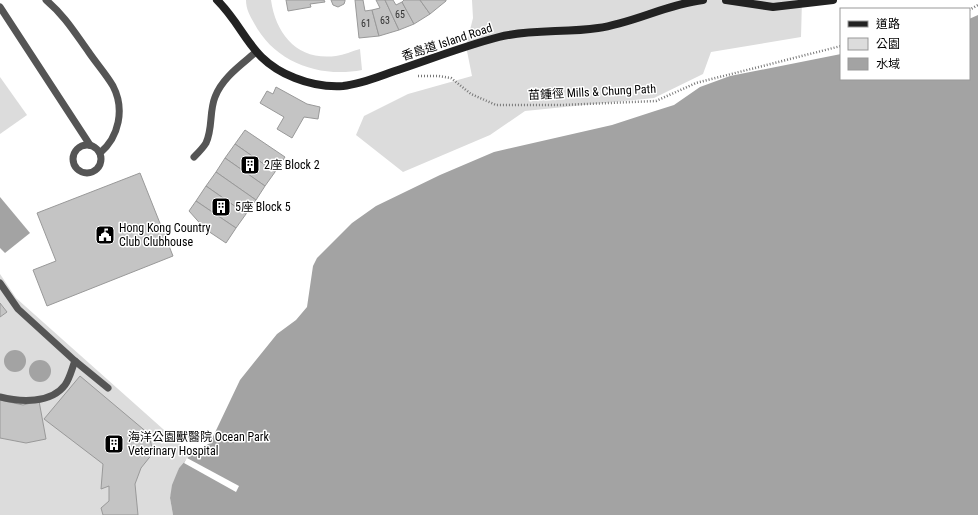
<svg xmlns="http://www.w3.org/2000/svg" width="978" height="515" font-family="'Roboto Condensed','Noto Sans TC',sans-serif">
	<rect width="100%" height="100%" fill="#fff"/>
	<g fill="#dcdcdc">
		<path d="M 246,0 L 271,0 C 276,35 298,61 336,56 C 344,55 352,51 360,49 L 362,70 C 320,78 275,63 254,23 C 250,16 246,9 246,0 Z"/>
		<polygon points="472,0 802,0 801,37 711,52 703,74 654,98 525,111 490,135 403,172 356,135 364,116 408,94 472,76 466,46 473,18"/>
		<polygon points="0,77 27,115 0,134"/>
		<polygon points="0,274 16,298 191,454 179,468 170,498 173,515 0,515"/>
	</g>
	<g fill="#a3a3a3">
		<polygon points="978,15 978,515 173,515 170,498 172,485 179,468 191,454 210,443 240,380 277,334 296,320 307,307 313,266 317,258 352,223 376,206 440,175 494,152 612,125 655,111 674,105 700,87 730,76 841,54 841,79 969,79 969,19"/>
		<polygon points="0,197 30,233 5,253 0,248"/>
		<circle cx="15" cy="361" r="11"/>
		<circle cx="40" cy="371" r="11"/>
	</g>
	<polygon fill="#fff" points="187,458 239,486 236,492 184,463"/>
	<g fill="#c4c4c4" stroke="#999">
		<polygon points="286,0 324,0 325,2 310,4 311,7 288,11"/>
		<polygon points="331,0 345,0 345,1 344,4 338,7 333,5"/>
		<polygon points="355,0 363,0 365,11 372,10 379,36 359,38"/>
		<polygon points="376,0 385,0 399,30 379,36 372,10 380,8"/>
		<polygon points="385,0 393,0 396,5 402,2 414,24 399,30"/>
		<polygon points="404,0 420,0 430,14 414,24 402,2"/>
		<polygon points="420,0 446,0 446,1 430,14"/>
		<polygon points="276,87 307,104 320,107 318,119 304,117 292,138 277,129 284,117 260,103 267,91 273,94"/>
		<polygon points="245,130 285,157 275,172 235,144"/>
		<polygon points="235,144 275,172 265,186 225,158"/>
		<polygon points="225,158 265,186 256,200 216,172"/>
		<polygon points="216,172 256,200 246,214 206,186"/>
		<polygon points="140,173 173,256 47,306 33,270 56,261 37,213"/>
		<polygon points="206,186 246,214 236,228 196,201"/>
		<polygon points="196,201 236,228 226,243 205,229 189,211"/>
		<polygon points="0,303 7,312 0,317"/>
		<polygon points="80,376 149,434 153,453 141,468 135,484 138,515 103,515 101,508 109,501 109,486 101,489 103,464 44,419"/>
		<polygon points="0,400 23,405 39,401 46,439 26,443 0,438"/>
	</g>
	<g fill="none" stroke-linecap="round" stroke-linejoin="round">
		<g stroke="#777" stroke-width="2.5" stroke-dasharray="1 2" stroke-linecap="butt">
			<polyline points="969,10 978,5"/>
			<polyline points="418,76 439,76 451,78 471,94 496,105 562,105 656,101 696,83 841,46"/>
		</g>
		<g stroke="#555" stroke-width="7">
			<path d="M 46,0 C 64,15 75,33 88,51 C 96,63 106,74 113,86 C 125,109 119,137 100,153"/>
			<polyline points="0,7 90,145"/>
			<circle cx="87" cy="159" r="14"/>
			<path d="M 194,157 C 198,153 203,148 206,143 C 213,128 209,112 215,97 C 222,78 241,65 256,52"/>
			<polyline points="0,283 18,309 75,361 108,388"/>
			<path d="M 0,397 C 20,402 51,404 65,385 C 70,378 72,368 75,361"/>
		</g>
		<g stroke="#222" stroke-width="8">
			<path d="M 217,0 C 247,30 249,60 295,78 C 310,84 326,87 343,86 C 362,84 380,76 398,70 C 431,59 464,46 499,37 C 531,29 565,33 598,28 C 634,23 667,4 703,0"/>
			<polyline points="726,0 773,7 833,0"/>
		</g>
	</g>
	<defs>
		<g id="building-square" transform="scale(1)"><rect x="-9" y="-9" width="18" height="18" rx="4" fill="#000" stroke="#fff"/><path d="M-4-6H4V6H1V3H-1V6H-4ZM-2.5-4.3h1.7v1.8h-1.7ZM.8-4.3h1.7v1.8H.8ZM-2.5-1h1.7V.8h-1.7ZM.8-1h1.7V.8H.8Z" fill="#fff"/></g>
		<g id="civic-square" transform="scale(1)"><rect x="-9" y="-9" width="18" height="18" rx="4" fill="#000" stroke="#fff"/><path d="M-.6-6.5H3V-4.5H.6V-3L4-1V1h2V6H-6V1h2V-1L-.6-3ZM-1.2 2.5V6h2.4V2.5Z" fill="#fff"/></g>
	</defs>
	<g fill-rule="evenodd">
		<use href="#building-square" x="250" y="165"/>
		<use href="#building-square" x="221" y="207"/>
		<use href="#civic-square" x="105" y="235"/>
		<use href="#building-square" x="114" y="444"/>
	</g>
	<g text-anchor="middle" stroke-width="3" stroke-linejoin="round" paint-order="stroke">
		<g font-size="10" fill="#313131">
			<text x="400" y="18">65</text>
			<text x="385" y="24">63</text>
			<text x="366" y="27">61</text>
		</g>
		<g font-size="12" fill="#000" stroke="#fff">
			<text transform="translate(447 42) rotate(-18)" y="4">香島道 Island Road</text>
			<text transform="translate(592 92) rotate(-3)" y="4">苗鍾徑 Mills &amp; Chung Path</text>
		</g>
		<g font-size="12" fill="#000" stroke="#fff" text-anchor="start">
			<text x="264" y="169">2座 Block 2</text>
			<text x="235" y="211">5座 Block 5</text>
			<text x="119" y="232">Hong Kong Country<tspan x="119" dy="14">Club Clubhouse</tspan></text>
			<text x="128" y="441">海洋公園獸醫院 Ocean Park<tspan x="128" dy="14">Veterinary Hospital</tspan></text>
		</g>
	</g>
	<rect x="840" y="8" width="130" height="72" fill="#ffffff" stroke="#999999"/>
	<rect x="848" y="21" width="20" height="6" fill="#222222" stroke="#999999"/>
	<text x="876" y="28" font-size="12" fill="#000000">道路</text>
	<rect x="848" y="38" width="20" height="12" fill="#dcdcdc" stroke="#999999"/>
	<text x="876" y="48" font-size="12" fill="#000000">公園</text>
	<rect x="848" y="58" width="20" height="12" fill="#a3a3a3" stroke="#999999"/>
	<text x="876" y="68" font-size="12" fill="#000000">水域</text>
</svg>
